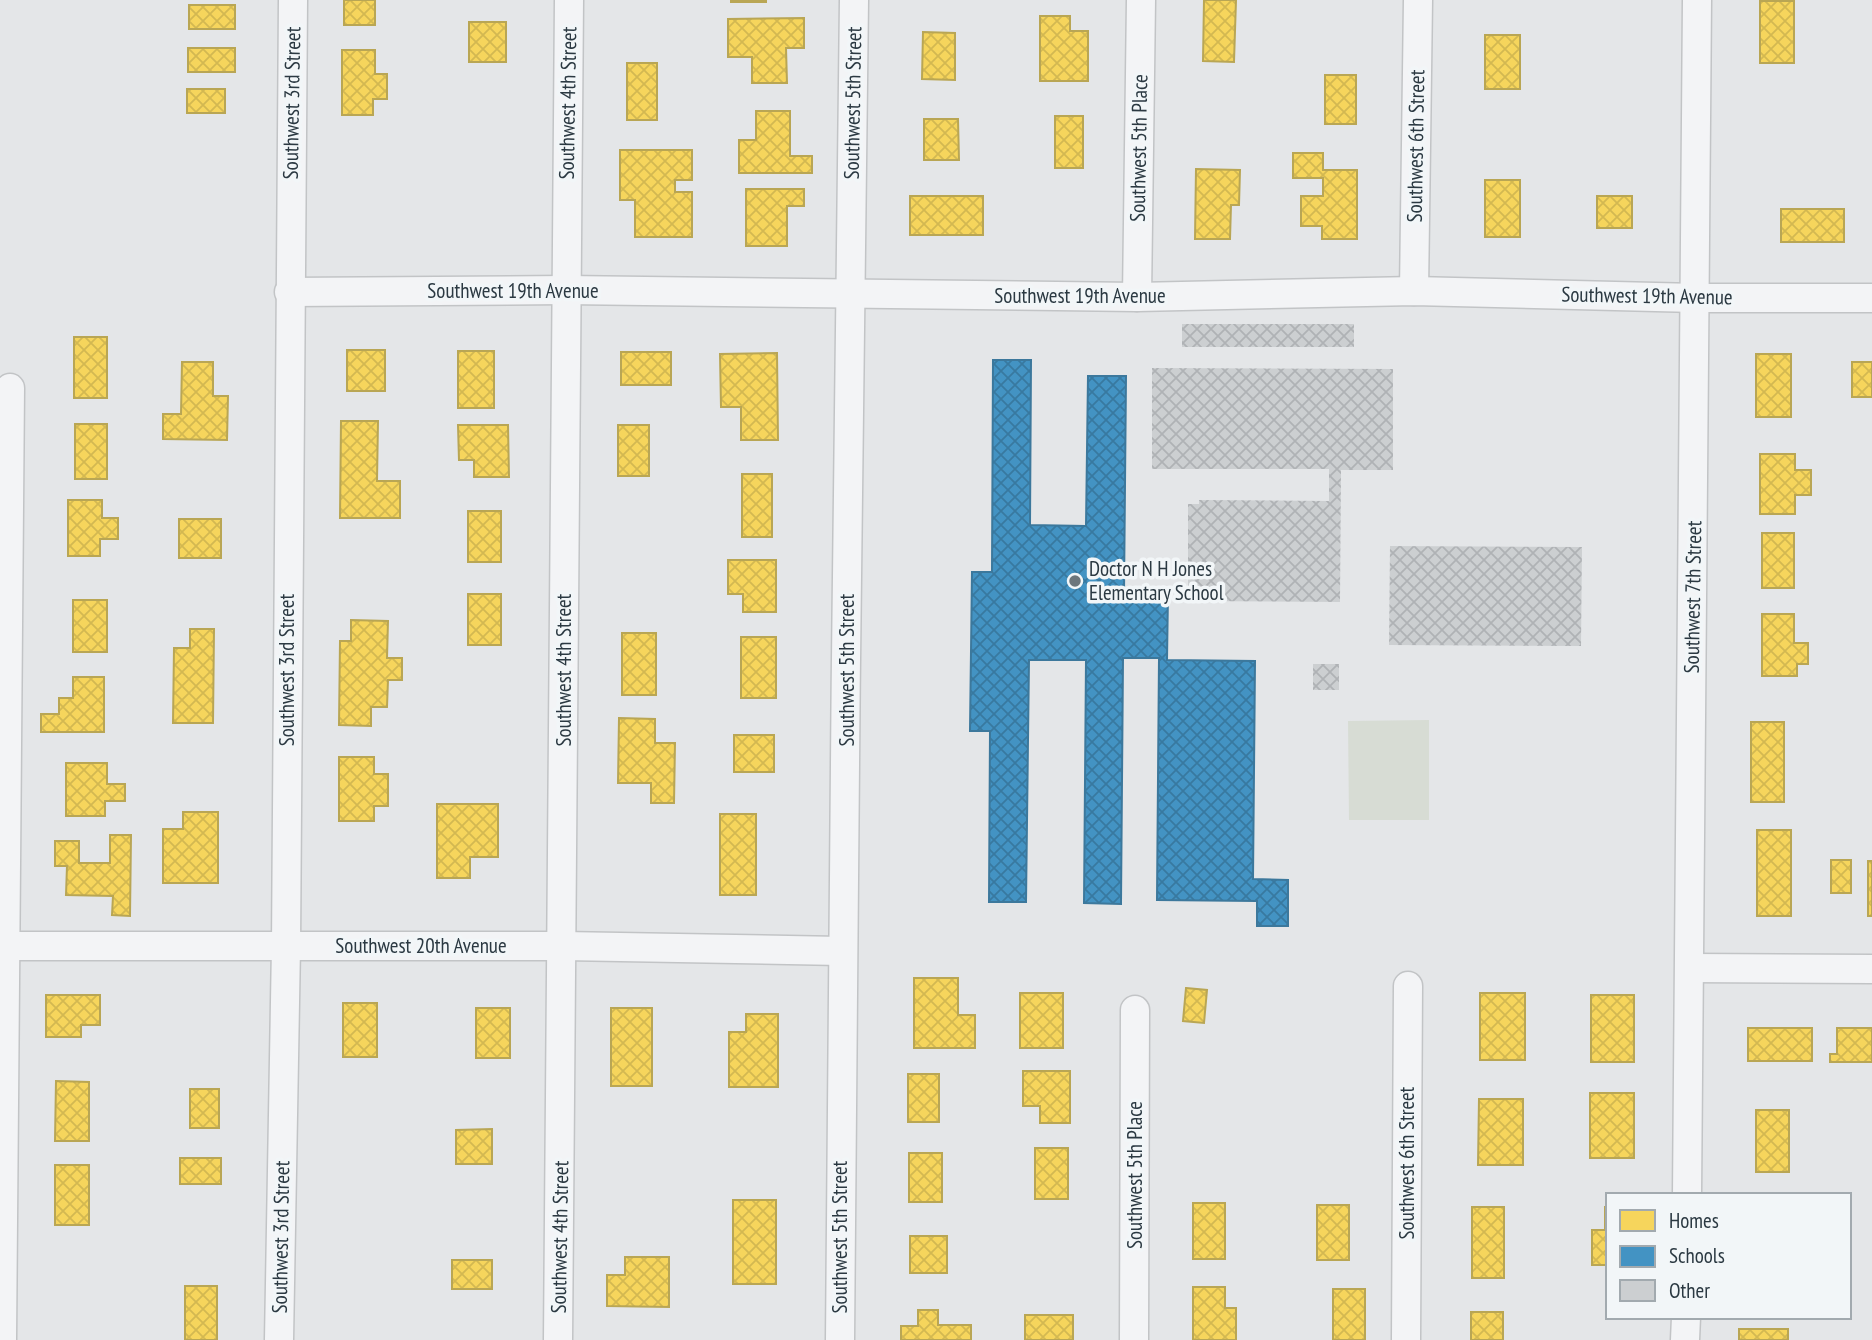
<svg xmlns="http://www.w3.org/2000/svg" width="1872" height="1340" font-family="'PT Sans Narrow',sans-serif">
	<defs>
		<pattern id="homes-cross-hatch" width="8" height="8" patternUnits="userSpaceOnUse" patternTransform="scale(1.75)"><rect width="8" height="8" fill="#f6d55c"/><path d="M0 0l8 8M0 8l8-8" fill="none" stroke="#d3b851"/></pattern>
		<pattern id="schools-cross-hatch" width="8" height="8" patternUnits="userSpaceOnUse" patternTransform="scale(1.75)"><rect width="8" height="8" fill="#4393c3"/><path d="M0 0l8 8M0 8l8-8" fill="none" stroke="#3879a0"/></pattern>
		<pattern id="building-cross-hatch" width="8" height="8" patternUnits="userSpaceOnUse" patternTransform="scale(1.75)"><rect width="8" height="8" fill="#cccfd1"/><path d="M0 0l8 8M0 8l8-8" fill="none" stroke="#afb2b5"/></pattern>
	</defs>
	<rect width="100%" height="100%" fill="#e4e6e8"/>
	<polygon fill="#d7dcd4" points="1429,720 1429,820 1349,820 1348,721"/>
	<g fill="url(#homes-cross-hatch)" stroke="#b9a654" stroke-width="2">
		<rect x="344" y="0" width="31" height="25"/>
		<rect x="731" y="0" width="35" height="2"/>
		<polygon points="1204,0 1236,0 1234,62 1203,61"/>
		<rect x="1760" y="1" width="34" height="62"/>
		<rect x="189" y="5" width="46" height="24"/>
		<polygon points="1040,16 1070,16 1070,31 1088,31 1088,81 1040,81"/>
		<polygon points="804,18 804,48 786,48 787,83 752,83 752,57 728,57 728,19"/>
		<rect x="469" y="22" width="37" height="40"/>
		<polygon points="923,32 955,33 955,80 922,79"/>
		<rect x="1485" y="35" width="35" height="54"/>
		<rect x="188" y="48" width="47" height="24"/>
		<polygon points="342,50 375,50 375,74 387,74 387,99 373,99 373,115 342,115"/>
		<rect x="627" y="63" width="30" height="57"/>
		<rect x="1325" y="75" width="31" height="49"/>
		<rect x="187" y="89" width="38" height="24"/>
		<polygon points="756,111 790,111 790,156 812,156 812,173 739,173 739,140 756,140"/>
		<rect x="1055" y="116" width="28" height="52"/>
		<polygon points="924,119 958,119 959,160 924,160"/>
		<polygon points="620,150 692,150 692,180 675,180 675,192 692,192 692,237 635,237 635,200 620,200"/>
		<polygon points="1293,153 1323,153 1323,170 1357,170 1357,239 1322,239 1322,226 1301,226 1301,196 1323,196 1323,178 1293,178"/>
		<polygon points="1196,169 1240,170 1239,205 1231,205 1230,239 1195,239"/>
		<rect x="1485" y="180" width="35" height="57"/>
		<polygon points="746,189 804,189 804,206 787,206 787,246 746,246"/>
		<rect x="910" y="196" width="73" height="39"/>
		<rect x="1597" y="196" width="35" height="32"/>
		<rect x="1781" y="209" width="63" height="33"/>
		<rect x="74" y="337" width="33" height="61"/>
		<rect x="347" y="350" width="38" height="41"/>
		<rect x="458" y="351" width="36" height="57"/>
		<rect x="621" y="352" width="50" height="33"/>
		<polygon points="777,353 778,440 741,440 741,407 721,407 720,354"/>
		<rect x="1756" y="354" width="35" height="63"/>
		<polygon points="182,362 213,362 213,396 228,396 227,440 163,439 163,414 181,414"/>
		<rect x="1852" y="362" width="20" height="35"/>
		<polygon points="341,421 378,421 377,481 400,481 400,518 340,518"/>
		<rect x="75" y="424" width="32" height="55"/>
		<polygon points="458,425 508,425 509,477 474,477 474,460 459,460"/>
		<rect x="618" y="425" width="31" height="51"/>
		<polygon points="1760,454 1795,454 1795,470 1811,470 1811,495 1795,495 1795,514 1760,514"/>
		<rect x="742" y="474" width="30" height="63"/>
		<polygon points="68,500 102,500 102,518 118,518 118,539 100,539 100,556 68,556"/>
		<rect x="468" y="511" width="33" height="51"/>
		<rect x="179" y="519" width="42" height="39"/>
		<rect x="1762" y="533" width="32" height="55"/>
		<polygon points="728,560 776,560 776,612 743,612 743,594 728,594"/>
		<rect x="468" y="594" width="33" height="51"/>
		<rect x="73" y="600" width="34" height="52"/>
		<polygon points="1762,614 1794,614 1794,643 1808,643 1808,664 1797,664 1797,676 1762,676"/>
		<polygon points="351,620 388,621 387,658 402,658 402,680 388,680 387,707 371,707 371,726 339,725 340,641 351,641"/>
		<polygon points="190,629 214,629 213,723 173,723 174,648 190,648"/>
		<rect x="622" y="633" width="34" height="62"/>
		<rect x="741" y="637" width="35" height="61"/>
		<polygon points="73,677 104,677 104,732 41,732 41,714 59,714 59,698 73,698"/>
		<polygon points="619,718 655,719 655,743 675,743 674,803 651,803 651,783 618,783"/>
		<rect x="1751" y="722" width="33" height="80"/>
		<rect x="734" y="735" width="40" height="37"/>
		<polygon points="339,757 374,757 374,774 388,774 388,806 374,806 374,821 339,821"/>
		<polygon points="66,763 107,763 107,784 125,784 125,801 105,801 105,816 66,816"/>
		<polygon points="437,804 498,804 498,857 470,857 470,878 437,878"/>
		<polygon points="183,812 218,812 218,883 163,883 163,829 183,829"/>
		<rect x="720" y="814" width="36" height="81"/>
		<rect x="1757" y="830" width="34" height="86"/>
		<polygon points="110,835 131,835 130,916 112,915 113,896 66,895 67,866 55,866 55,841 79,841 79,863 110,863"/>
		<rect x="1831" y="860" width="20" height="33"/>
		<rect x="1868" y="861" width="4" height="55"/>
		<polygon points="914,978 958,978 958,1015 975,1015 975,1048 914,1048"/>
		<polygon points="1186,988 1207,990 1204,1023 1183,1021"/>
		<rect x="1020" y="993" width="43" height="55"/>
		<rect x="1480" y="993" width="45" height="67"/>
		<polygon points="46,995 100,995 100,1025 81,1025 81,1037 46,1037"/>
		<rect x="1591" y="995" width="43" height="67"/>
		<rect x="343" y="1003" width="34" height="54"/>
		<rect x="476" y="1008" width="34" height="50"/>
		<rect x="611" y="1008" width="41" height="78"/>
		<polygon points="746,1014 778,1014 778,1087 729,1087 729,1032 746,1032"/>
		<rect x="1748" y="1028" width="64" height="33"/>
		<polygon points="1837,1028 1872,1028 1872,1062 1830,1062 1830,1054 1837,1054"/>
		<polygon points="1023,1071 1070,1071 1070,1123 1040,1123 1040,1106 1023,1106"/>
		<rect x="908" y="1074" width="31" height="48"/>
		<polygon points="56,1081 89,1082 89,1141 55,1141"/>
		<rect x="190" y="1089" width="29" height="39"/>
		<rect x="1590" y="1093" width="44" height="65"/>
		<polygon points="1479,1099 1523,1099 1523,1165 1478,1165"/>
		<rect x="1756" y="1110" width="33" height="62"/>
		<polygon points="492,1129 492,1164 456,1164 456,1130"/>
		<rect x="1035" y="1148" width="33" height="51"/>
		<rect x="909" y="1153" width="33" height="49"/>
		<rect x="180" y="1158" width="41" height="26"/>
		<rect x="55" y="1165" width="34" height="60"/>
		<rect x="733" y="1200" width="43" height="84"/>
		<rect x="1193" y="1203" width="32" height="56"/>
		<rect x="1317" y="1205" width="32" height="55"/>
		<rect x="1472" y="1207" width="32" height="71"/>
		<polygon points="1605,1207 1608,1207 1608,1265 1592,1265 1592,1230 1605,1230"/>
		<rect x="910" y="1236" width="37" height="37"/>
		<polygon points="625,1257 669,1257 669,1307 607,1306 607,1275 625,1275"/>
		<rect x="452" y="1260" width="40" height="29"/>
		<rect x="185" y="1286" width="32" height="54"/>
		<polygon points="1193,1287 1225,1287 1225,1308 1236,1308 1236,1340 1193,1340"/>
		<rect x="1333" y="1289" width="32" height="51"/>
		<polygon points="918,1310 938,1310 938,1325 971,1325 971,1340 901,1340 901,1326 918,1326"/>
		<rect x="1471" y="1312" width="32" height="28"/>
		<rect x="1025" y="1315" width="48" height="25"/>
		<rect x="1739" y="1329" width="49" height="11"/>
	</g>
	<polygon fill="url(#schools-cross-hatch)" stroke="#3c789c" stroke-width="2" points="993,360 1031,360 1030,525 1086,526 1088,376 1126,376 1124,593 1168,593 1167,660 1255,661 1253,879 1288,880 1288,926 1257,926 1257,901 1157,900 1159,658 1123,658 1121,904 1084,903 1086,660 1029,660 1026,902 989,902 990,731 970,731 972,572 992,572"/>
	<g fill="url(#building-cross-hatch)">
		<rect x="1182" y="324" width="172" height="23"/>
		<polygon points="1152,368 1393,369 1393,470 1341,470 1340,602 1188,601 1188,504 1199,504 1199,500 1329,501 1329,469 1152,469"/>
		<polygon points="1390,546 1582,547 1581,646 1389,645"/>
		<rect x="1313" y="664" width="26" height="26"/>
	</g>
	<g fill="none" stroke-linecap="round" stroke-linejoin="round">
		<g stroke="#c2c4c6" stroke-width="31">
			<g id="minor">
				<polyline points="1414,291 1418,0"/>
				<polyline points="289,292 566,290 1137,297 1414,291 1696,298 1872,298"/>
				<polyline points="1137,297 1141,0"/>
				<polyline points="0,946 563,946 841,951"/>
				<polyline points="1690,968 1872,969"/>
				<polyline points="1687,1195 1697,0"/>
				<polyline points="2,1340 10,388"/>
				<polyline points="279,1340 286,946 293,0"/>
				<polyline points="558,1340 569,0"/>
				<path d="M 840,1340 C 841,893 850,447 854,0"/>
				<polyline points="1134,1340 1135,1010"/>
				<polyline points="1406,1340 1408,986"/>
				<polyline points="1685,1340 1686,1317"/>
			</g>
		</g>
		<use href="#minor" stroke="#f3f4f6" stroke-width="28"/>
	</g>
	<circle fill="#6c767c" stroke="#f2f6f8" stroke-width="2.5" cx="1075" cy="581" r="7"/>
	<g text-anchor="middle" stroke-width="7" stroke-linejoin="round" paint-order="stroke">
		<g font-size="21" fill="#2b3942" stroke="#f2f6f8">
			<text transform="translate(292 103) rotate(-89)" y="7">Southwest 3rd Street</text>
			<text transform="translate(568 103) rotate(-89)" y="7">Southwest 4th Street</text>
			<text transform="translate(853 103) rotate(-89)" y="7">Southwest 5th Street</text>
			<text transform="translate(1416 146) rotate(-89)" y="7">Southwest 6th Street</text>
			<text transform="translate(1139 148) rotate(-89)" y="7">Southwest 5th Place</text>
			<text x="513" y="298">Southwest 19th Avenue</text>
			<text x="1080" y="303">Southwest 19th Avenue</text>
			<text transform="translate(1647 296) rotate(1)" y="7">Southwest 19th Avenue</text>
			<text transform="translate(1693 597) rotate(-89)" y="7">Southwest 7th Street</text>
			<text transform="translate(287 670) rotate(-90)" y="7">Southwest 3rd Street</text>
			<text transform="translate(564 670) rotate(-90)" y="7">Southwest 4th Street</text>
			<text transform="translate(847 670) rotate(-90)" y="7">Southwest 5th Street</text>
			<text x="421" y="953">Southwest 20th Avenue</text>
			<text transform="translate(1407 1163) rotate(-90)" y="7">Southwest 6th Street</text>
			<text transform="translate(1135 1175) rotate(-90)" y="7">Southwest 5th Place</text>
			<text transform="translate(281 1237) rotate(-89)" y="7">Southwest 3rd Street</text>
			<text transform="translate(560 1237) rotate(-89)" y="7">Southwest 4th Street</text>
			<text transform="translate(840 1237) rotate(-90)" y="7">Southwest 5th Street</text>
		</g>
		<g font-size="21" fill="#2b3942" stroke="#f2f6f8" text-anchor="start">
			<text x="1089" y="576">Doctor N H Jones<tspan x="1089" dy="24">Elementary School</tspan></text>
		</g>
	</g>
	<rect x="1606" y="1193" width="245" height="126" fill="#f2f6f8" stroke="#a2aaaf" stroke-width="2"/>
	<rect x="1620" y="1210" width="35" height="21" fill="#f6d55c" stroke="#a2aaaf" stroke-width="2"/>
	<text x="1669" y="1228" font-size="21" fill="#2b3942">Homes</text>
	<rect x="1620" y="1246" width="35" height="21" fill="#4393c3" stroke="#a2aaaf" stroke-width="2"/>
	<text x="1669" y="1263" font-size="21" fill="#2b3942">Schools</text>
	<rect x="1620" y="1280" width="35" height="21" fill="#cccfd1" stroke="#a2aaaf" stroke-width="2"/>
	<text x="1669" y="1298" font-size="21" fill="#2b3942">Other</text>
</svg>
